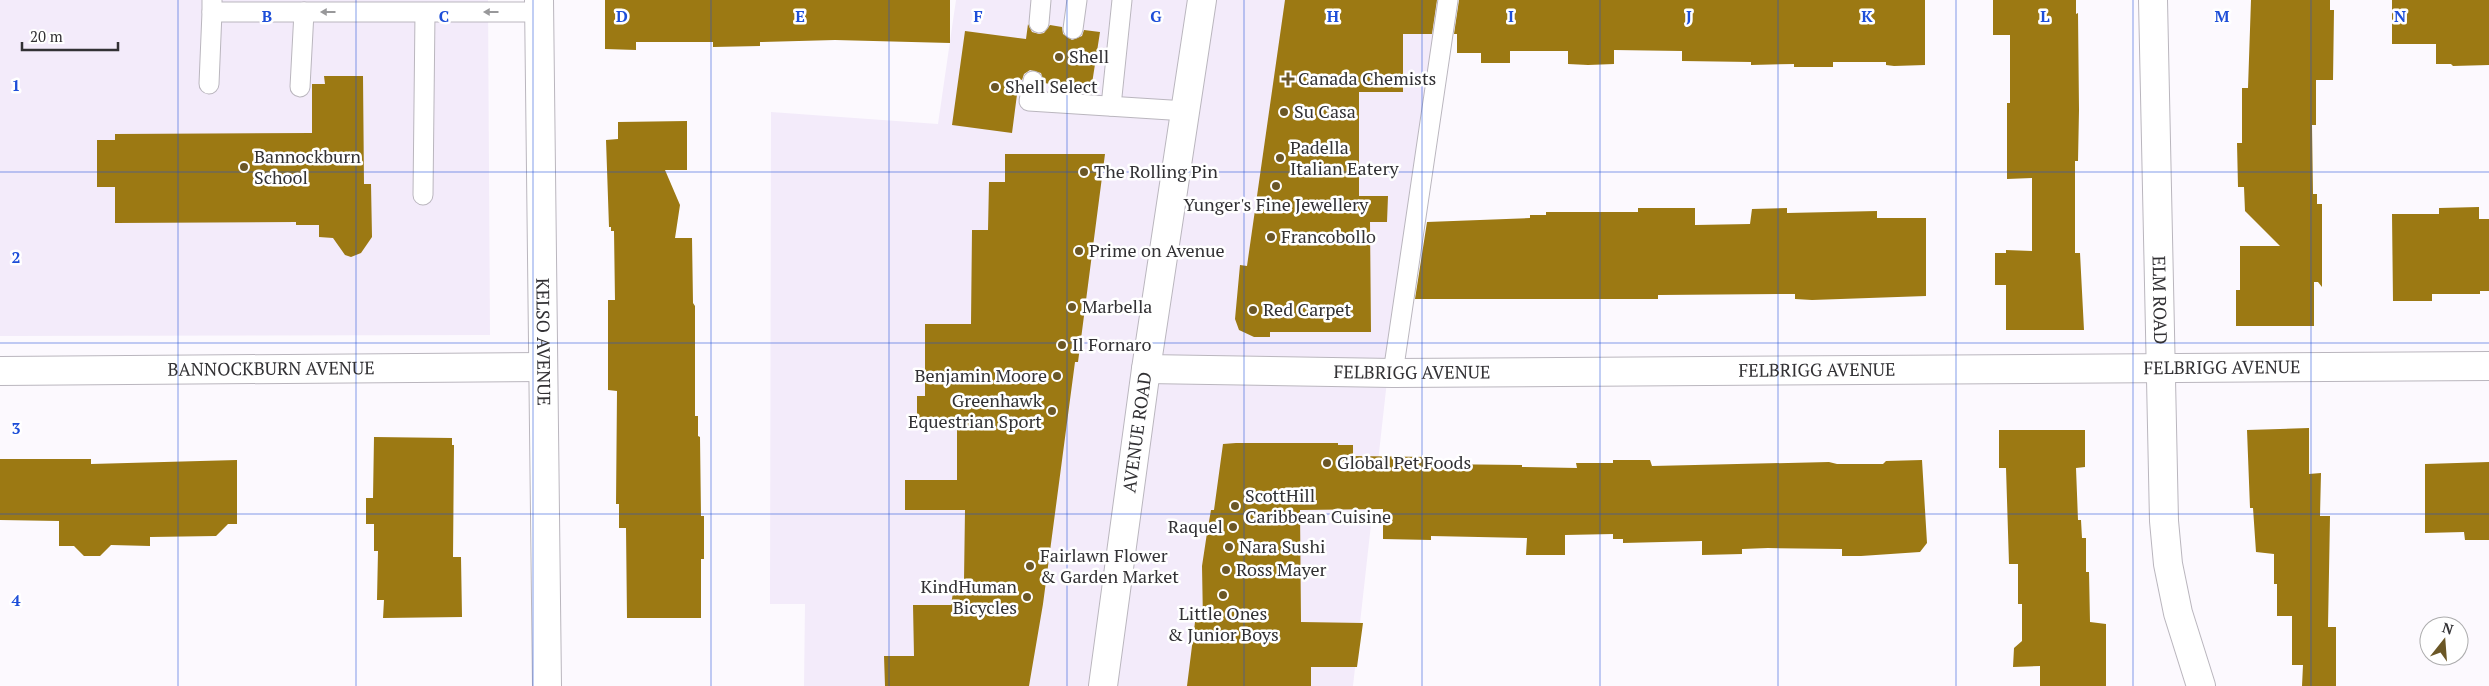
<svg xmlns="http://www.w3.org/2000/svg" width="2489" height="686" font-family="'PT Serif',serif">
	<rect width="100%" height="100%" fill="#fcf9fe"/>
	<g fill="#f3ebfa">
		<polygon points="0,0 488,0 490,335 0,336"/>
		<polygon points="956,0 1449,0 1391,345 1353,686 804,686 805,604 770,604 771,112 938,124"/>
	</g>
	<g fill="#9c7913">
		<polygon points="605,0 950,0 950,43 835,40 760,42 760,46 713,47 713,42 636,42 636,50 605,49"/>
		<polygon points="1285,0 1437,0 1432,34 1403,34 1403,92 1359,92 1359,196 1388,196 1387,222 1370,222 1371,332 1270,332 1270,337 1254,337 1239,330 1235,319 1240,265 1247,266"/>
		<polygon points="1459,0 1925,0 1925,65 1894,66 1886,65 1886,62 1833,62 1833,67 1794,67 1794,64 1751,65 1751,62 1682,61 1682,51 1614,50 1614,64 1588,65 1568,64 1568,51 1510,51 1510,63 1481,63 1481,53 1457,53 1457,34 1454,34"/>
		<polygon points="1993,0 2076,0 2076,14 2078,13 2079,110 2078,161 2075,161 2075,253 2080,253 2084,330 2006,330 2006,285 1995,285 1995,253 2006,253 2006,250 2032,251 2032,178 2007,179 2007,103 2010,103 2010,35 1993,35"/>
		<polygon points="2251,0 2330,0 2330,10 2334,10 2333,80 2316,80 2316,125 2312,125 2313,194 2317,194 2317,204 2322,204 2322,287 2318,282 2314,282 2314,326 2236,326 2236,290 2240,290 2240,246 2280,246 2245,211 2244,187 2238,187 2237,143 2242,143 2242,88 2248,88"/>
		<polygon points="2392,0 2489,0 2489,65 2453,66 2451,64 2436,64 2436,44 2392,44"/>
		<polygon points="1028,24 1032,32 1039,34 1044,33 1050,25 1062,27 1063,34 1072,40 1082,36 1084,30 1100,32 1091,90 1044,83 1041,73 1030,70 1024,74 1022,80 1019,79 1012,133 952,125 965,31 1026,39"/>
		<polygon points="324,76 363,76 364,184 371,184 372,237 361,253 351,257 345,255 333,238 319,237 319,225 296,225 296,222 115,223 115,187 97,187 97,140 115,140 115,134 312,133 312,84 325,84"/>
		<polygon points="687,121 687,170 665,170 680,205 675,238 692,238 693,303 695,306 695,416 698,416 698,436 700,437 701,516 704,516 704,559 701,559 701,618 627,618 626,528 619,528 619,504 616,504 617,391 608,390 608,300 615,300 614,231 611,231 611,227 609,227 606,140 618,139 618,122"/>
		<polygon points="1005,154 1105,154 1078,362 1075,362 1043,604 1029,686 885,686 884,656 914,656 913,605 951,605 955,580 964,580 965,510 905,510 905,480 957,480 957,421 917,421 917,396 925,396 925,324 971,324 972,230 988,230 989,182 1005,182"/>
		<polygon points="2479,207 2479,219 2489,219 2489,291 2480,291 2480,294 2432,294 2432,301 2393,301 2392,214 2439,214 2439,208"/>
		<polygon points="1638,208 1695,208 1695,225 1750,224 1752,209 1787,208 1787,213 1877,211 1877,218 1926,218 1926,296 1812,300 1795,299 1795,294 1658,295 1658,299 1415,299 1427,222 1530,218 1530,215 1546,215 1546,212 1638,212"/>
		<polygon points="2309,428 2309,474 2321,473 2320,516 2330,516 2328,627 2336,627 2336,686 2302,686 2303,665 2292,665 2292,616 2277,616 2277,584 2274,584 2274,554 2256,552 2253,508 2250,508 2247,430"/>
		<polygon points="1999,430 2085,430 2085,467 2076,468 2078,520 2081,520 2082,538 2086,538 2086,572 2089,572 2090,622 2106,624 2106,686 2040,686 2040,666 2013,667 2014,648 2022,641 2022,604 2018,604 2018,564 2009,564 2006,468 1999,468"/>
		<polygon points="374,437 452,438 452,445 454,445 453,557 461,557 462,617 383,618 384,600 377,600 378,551 374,551 374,524 366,524 366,498 373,498"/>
		<polygon points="1236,443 1338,443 1338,445 1353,445 1353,456 1431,457 1431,464 1522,465 1522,467 1577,468 1576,463 1613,463 1613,460 1650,460 1652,466 1829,462 1837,464 1883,464 1886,461 1922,460 1927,543 1920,552 1861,556 1842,556 1842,549 1768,548 1742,549 1742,554 1702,555 1702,541 1623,543 1623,539 1613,539 1613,534 1565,535 1565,555 1526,555 1527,538 1431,536 1431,540 1383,539 1383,509 1300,510 1301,622 1363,623 1357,667 1311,667 1311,686 1187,686 1195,622 1203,622 1202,566 1207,533 1211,510 1214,510 1223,444"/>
		<polygon points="0,459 91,459 91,464 237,460 237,524 228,524 216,536 150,537 150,546 111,545 100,556 84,556 74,546 59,546 59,521 0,520"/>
		<polygon points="2489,462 2489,540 2465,540 2464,532 2425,533 2425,464"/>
	</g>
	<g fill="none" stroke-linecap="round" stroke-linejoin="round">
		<g stroke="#bab6be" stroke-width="21">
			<g id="service">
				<polyline points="212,0 212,12 539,12"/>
				<polyline points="1039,23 1041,0"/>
				<polyline points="1073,29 1077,0"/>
				<polyline points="1033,81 1029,101 1186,111"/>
				<polyline points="209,84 212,12"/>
				<polyline points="300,87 304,12"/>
				<polyline points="1111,106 1122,0"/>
				<polyline points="423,195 425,13"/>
				<polyline points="1393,373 1448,0"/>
			</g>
		</g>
		<g stroke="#bab6be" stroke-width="30">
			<g id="minor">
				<path id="s1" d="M 539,0 L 547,686"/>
				<path id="s2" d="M 2153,0 L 2164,521 L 2168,564 L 2178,613 L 2201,686"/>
				<path id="s3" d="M 1146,369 L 1393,373 L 2489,366"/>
				<path id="s4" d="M 0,371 L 543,367"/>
			</g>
		</g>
		<g stroke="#bab6be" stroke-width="30">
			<g id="secondary">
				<path id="s5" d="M 1103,686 L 1146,369 L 1202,0"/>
			</g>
		</g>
		<use href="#service" stroke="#fff" stroke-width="19"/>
		<use href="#minor" stroke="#fff" stroke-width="28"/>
		<use href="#secondary" stroke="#fff" stroke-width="28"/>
	</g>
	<defs><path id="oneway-solid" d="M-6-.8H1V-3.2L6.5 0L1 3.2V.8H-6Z" transform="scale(1.25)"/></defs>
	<g fill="#98989a">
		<use href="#oneway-solid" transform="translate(328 12) rotate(-180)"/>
		<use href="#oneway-solid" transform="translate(491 12) rotate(180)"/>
	</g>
	<path fill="none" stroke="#1d4ed8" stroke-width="1" stroke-opacity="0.55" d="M 178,0 L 178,686M 356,0 L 356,686M 533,0 L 533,686M 711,0 L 711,686M 889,0 L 889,686M 1067,0 L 1067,686M 1244,0 L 1244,686M 1422,0 L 1422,686M 1600,0 L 1600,686M 1778,0 L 1778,686M 1956,0 L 1956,686M 2133,0 L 2133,686M 2311,0 L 2311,686M 0,172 L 2489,172M 0,343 L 2489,343M 0,514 L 2489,514"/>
	<g fill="#6b5726" stroke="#fff" stroke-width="2">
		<circle cx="1059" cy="57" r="5"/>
		<path d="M1285.5 71.5h5v5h5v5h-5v5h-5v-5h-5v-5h5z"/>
		<circle cx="995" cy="87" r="5"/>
		<circle cx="1284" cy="112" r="5"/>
		<circle cx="1280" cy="158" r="5"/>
		<circle cx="244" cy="167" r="5"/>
		<circle cx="1084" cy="172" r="5"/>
		<circle cx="1276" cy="186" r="5"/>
		<circle cx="1271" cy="237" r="5"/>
		<circle cx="1079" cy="251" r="5"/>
		<circle cx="1072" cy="307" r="5"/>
		<circle cx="1253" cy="310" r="5"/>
		<circle cx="1062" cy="345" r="5"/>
		<circle cx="1057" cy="376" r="5"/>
		<circle cx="1052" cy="411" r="5"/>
		<circle cx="1327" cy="463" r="5"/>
		<circle cx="1235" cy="506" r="5"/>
		<circle cx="1233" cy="527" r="5"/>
		<circle cx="1229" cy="547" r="5"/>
		<circle cx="1030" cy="566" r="5"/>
		<circle cx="1226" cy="570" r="5"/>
		<circle cx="1223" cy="595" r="5"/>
		<circle cx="1027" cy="597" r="5"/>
	</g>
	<g text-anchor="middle" stroke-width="5" stroke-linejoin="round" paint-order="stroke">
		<g font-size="18" fill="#323134" stroke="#fff" text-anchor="start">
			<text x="1069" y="63">Shell</text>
			<text x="1298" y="85">Canada Chemists</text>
			<text x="1005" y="93">Shell Select</text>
			<text x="1294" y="118">Su Casa</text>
			<text x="1290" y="154">Padella<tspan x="1290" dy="21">Italian Eatery</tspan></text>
			<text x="254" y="163">Bannockburn<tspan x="254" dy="21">School</tspan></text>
			<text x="1094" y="178">The Rolling Pin</text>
			<text x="1276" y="211" text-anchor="middle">Yunger's Fine Jewellery</text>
			<text x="1281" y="243">Francobollo</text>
			<text x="1089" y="257">Prime on Avenue</text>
			<text x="1082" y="313">Marbella</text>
			<text x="1263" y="316">Red Carpet</text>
			<text x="1072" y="351">Il Fornaro</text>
			<text x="1047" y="382" text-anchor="end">Benjamin Moore</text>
			<text x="1042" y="407" text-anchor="end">Greenhawk<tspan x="1042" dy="21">Equestrian Sport</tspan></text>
			<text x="1337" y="469">Global Pet Foods</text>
			<text x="1245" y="502">ScottHill<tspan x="1245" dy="21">Caribbean Cuisine</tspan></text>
			<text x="1223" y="533" text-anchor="end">Raquel</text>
			<text x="1239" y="553">Nara Sushi</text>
			<text x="1040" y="562">Fairlawn Flower<tspan x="1040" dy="21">&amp; Garden Market</tspan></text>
			<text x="1236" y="576">Ross Mayer</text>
			<text x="1017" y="593" text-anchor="end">KindHuman<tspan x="1017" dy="21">Bicycles</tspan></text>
			<text x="1223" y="620" text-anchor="middle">Little Ones<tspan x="1223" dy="21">&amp; Junior Boys</tspan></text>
		</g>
		<g font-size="18" fill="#323134" stroke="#fff">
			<text dy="6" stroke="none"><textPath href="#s2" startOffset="300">ELM ROAD</textPath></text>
			<text dy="6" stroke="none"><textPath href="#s1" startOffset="342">KELSO AVENUE</textPath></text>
			<text dy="6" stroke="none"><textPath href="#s3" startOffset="1076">FELBRIGG AVENUE</textPath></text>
			<text dy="6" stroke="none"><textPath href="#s4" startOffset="271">BANNOCKBURN AVENUE</textPath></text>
			<text dy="6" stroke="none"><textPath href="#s3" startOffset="671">FELBRIGG AVENUE</textPath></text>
			<text dy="6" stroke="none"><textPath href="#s3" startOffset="266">FELBRIGG AVENUE</textPath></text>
			<text dy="6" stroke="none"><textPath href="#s5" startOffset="256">AVENUE ROAD</textPath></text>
		</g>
	</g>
	<g font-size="16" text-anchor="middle" font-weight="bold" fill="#1d4ed8" stroke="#fff" stroke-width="5" stroke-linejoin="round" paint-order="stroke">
		<text x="267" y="22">B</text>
		<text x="444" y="22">C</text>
		<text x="622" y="22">D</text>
		<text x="800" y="22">E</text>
		<text x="978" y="22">F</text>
		<text x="1156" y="22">G</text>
		<text x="1333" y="22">H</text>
		<text x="1511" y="22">I</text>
		<text x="1689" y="22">J</text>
		<text x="1867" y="22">K</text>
		<text x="2045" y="22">L</text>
		<text x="2222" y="22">M</text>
		<text x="2400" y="22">N</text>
		<text x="16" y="91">1</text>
		<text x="16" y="263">2</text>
		<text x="16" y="434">3</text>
		<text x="16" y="606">4</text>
	</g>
	<g transform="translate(2444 641) rotate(17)"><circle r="24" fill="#ffffff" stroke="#adadae"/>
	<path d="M0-4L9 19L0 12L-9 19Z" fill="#6b5726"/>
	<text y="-8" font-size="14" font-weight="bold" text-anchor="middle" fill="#323134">N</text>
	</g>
	<path d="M22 42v8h96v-8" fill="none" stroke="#323134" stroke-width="2.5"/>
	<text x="30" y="42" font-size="15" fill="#323134" stroke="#ffffff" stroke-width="4" paint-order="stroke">20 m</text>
</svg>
